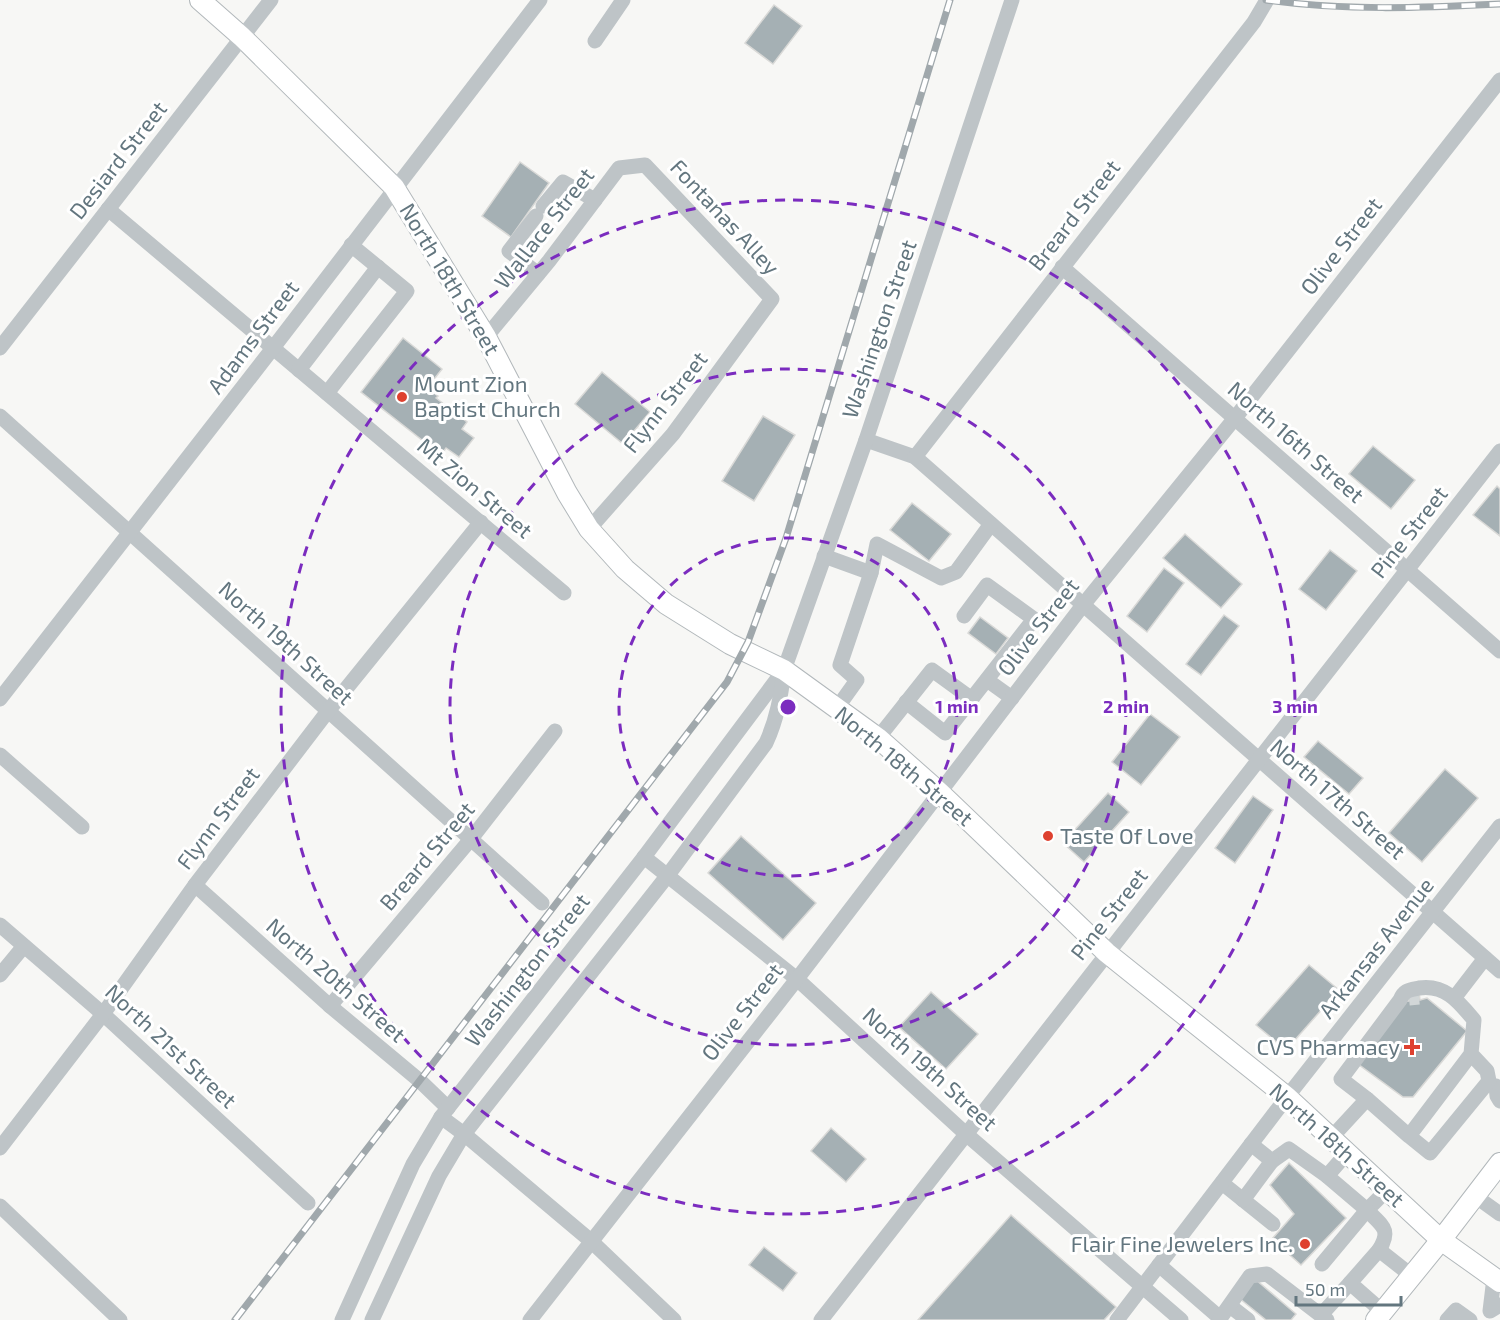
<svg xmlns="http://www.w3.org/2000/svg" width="1500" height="1320" font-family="'Exo 2',sans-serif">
	<rect width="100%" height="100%" fill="#f7f7f5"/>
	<g fill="#a5b0b4" stroke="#d9d9d7" stroke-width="1.5">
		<polygon points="774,5 802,26 773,64 745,43"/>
		<polygon points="520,162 549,183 511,237 482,216"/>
		<polygon points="403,338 442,369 427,388 438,396 436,398 467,422 462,429 474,438 459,457 446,448 441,455 361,392"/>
		<polygon points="602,372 650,412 623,444 575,404"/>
		<polygon points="763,416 795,435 754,501 722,481"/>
		<polygon points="1373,446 1415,480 1391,509 1349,474"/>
		<polygon points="1497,486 1500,489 1500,536 1473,515"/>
		<polygon points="912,503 951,534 929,561 890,530"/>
		<polygon points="1185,534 1242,584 1221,608 1163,558"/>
		<polygon points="1330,550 1357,571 1326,610 1299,589"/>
		<polygon points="1164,568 1184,583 1147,632 1127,616"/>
		<polygon points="1224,615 1239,626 1201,675 1186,664"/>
		<polygon points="980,617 1008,638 996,654 968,633"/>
		<polygon points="1150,714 1180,737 1141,785 1112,762"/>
		<polygon points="1318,741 1363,778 1349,794 1304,757"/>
		<polygon points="1445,769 1478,798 1422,862 1389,833"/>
		<polygon points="1108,793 1129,812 1084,862 1063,843"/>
		<polygon points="1253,796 1273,810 1235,863 1215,848"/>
		<polygon points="741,836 816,903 783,940 708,873"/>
		<polygon points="1309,965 1339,990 1286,1050 1256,1025"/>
		<polygon points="1419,991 1420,1000 1427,998 1467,1031 1413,1097 1403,1097 1358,1064 1404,1002 1409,1001 1408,993"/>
		<polygon points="931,992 978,1034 946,1069 899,1027"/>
		<polygon points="831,1128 866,1159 846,1182 811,1151"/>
		<polygon points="1289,1163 1346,1218 1301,1265 1272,1239 1294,1214 1270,1185"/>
		<polygon points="1011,1215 1116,1307 1104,1320 918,1320"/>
		<polygon points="764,1247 797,1273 783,1291 749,1265"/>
		<polygon points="1255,1279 1296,1314 1291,1320 1266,1320 1239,1298"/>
	</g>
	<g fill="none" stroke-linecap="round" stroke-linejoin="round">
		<polyline stroke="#d2d7d8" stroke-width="15" stroke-dasharray="15 8" stroke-linecap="butt" points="1409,998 1419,997"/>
		<g stroke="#b2b8bb" stroke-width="22">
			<g id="major">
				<polyline points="200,0 242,37 394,187 486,337 567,493 589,529 625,569 666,604 730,644 784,670 878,738 939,792 1107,953 1287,1097 1441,1240 1500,1282"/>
				<polyline points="1376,1320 1441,1240 1500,1163"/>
			</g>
		</g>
		<g stroke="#bec4c7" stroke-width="15">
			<polyline points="595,41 623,0"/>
			<polyline points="543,206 563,182 595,200"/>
			<polyline points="108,209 564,593"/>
			<polyline points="536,216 509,251 538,274"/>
			<polyline points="1062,267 1500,651"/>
			<polyline points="486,337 549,261 619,168 645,165 772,299 673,434 589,529"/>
			<polyline points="0,348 271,0"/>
			<polyline points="299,370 378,267"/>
			<polyline points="327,393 407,291 351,245"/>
			<polyline points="0,416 542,903"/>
			<polyline points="866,440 915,457 1500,971"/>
			<polyline points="915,457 1254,22 1267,0"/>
			<polyline points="824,556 871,573 840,665 857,680 837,708"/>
			<polyline points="871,573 877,544 941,578 956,572 991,524"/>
			<polyline points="987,680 1012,698"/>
			<polyline points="0,699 273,348 540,0"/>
			<polyline points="906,702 945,733 1034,619 987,585 964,616"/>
			<polyline points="878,738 932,670 972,699"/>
			<polyline points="0,755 82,827"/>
			<polyline points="644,857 797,979 966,1134 1181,1320"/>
			<polyline points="195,885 330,1006 420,1081 448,1108"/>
			<polyline points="0,925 103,1014 308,1203"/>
			<polyline points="0,975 24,946"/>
			<polyline points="1455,997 1485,958"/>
			<polyline points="330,1006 471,839 555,731"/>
			<polyline points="1496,1086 1497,1096 1500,1101"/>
			<polyline points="441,1117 464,1134 591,1241 674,1320"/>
			<path d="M 1409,1136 L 1367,1099 L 1341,1079 L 1400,1000 C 1404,990 1409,990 1419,988 C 1445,984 1459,1002 1474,1020 L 1471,1054 L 1409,1136 L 1430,1153 L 1489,1081 L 1487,1071 L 1471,1054"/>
			<polyline points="1331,1138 1367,1099"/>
			<polyline points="1251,1144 1272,1161 1289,1149 1327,1176"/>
			<polyline points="0,1148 103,1014 195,885 328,711 481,522"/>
			<polyline points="1222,1183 1273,1224"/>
			<polyline points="1475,1196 1500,1214"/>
			<polyline points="1243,1200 1272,1161"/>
			<polyline points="0,1206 120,1320"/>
			<path d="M 1379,1250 C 1392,1229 1382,1226 1367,1210 L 1387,1190"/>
			<polyline points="1322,1264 1367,1210 1327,1176 1347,1153"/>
			<polyline points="1159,1265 1220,1318"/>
			<polyline points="1494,1278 1490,1311 1500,1305"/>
			<polyline points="1230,1306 1248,1320"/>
			<polyline points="1383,1312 1350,1283 1379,1250 1412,1276"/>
			<polyline points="1321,1315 1350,1283"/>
			<polyline points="342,1320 413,1164 441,1117 644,857 784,670"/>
			<path d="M 372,1320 L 439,1176 L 464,1134 L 668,875 L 766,743 C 777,719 781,696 784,670 L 866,440 L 1012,0"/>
			<polyline points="530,1320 797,979 1083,605 1235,418 1500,80"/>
			<polyline points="821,1320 1500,451"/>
			<polyline points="1117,1320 1287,1097 1500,826"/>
			<polyline points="1219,1320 1250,1276 1267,1274 1327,1320"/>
			<polyline points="1447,1320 1456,1310 1470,1320"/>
		</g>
		<use href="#major" stroke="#fff" stroke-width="20"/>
		<g stroke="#a0a8ac" stroke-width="7">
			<g id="rail">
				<path d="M 1266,0 C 1345,11 1420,8 1500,4"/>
				<polyline points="235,1320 727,682 748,642 786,538 950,0"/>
			</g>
		</g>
		<use href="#rail" stroke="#fff" stroke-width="4.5" stroke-dasharray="14" stroke-linecap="butt"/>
	</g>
	<g fill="none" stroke="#7b2cbf" stroke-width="3" stroke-dasharray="10 8">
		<circle cx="788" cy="707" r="169"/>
		<circle cx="788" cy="707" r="338"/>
		<circle cx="788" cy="707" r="507"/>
	</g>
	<g fill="#de412f" stroke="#fff" stroke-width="2">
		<circle cx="402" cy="397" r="6"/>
		<circle cx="1048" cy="836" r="6"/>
		<path d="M1409 1038h6v6h6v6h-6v6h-6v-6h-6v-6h6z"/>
		<circle cx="1305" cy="1244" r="6"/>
	</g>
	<g text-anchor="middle" stroke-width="6" stroke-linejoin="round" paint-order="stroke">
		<g font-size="22" fill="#63767f" stroke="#fff">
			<text transform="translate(118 160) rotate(-52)" y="8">Desiard Street</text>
			<text transform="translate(1074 215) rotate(-52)" y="8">Breard Street</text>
			<text transform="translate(725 217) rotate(47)" y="8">Fontanas Alley</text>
			<text transform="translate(544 228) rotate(-52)" y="8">Wallace Street</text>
			<text transform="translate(1341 246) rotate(-52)" y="8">Olive Street</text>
			<text transform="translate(450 279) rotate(59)" y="8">North 18th Street</text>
			<text transform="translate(879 329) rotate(-71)" y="8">Washington Street</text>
			<text transform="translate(253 337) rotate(-53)" y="8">Adams Street</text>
			<text transform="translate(665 402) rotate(-52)" y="8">Flynn Street</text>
			<text transform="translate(1296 442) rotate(41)" y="8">North 16th Street</text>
			<text transform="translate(475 488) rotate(40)" y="8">Mt Zion Street</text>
			<text transform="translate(1409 532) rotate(-52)" y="8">Pine Street</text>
			<text transform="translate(1038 627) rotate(-52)" y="8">Olive Street</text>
			<text transform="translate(286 643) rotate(42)" y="8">North 19th Street</text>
			<text transform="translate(904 766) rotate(40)" y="8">North 18th Street</text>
			<text transform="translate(1338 799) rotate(41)" y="8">North 17th Street</text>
			<text transform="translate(218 818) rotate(-53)" y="8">Flynn Street</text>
			<text transform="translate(427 856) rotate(-50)" y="8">Breard Street</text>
			<text transform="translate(1109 914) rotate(-52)" y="8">Pine Street</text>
			<text transform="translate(1376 948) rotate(-52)" y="8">Arkansas Avenue</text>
			<text transform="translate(527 970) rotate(-52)" y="8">Washington Street</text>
			<text transform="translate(336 980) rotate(41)" y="8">North 20th Street</text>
			<text transform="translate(742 1012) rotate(-52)" y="8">Olive Street</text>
			<text transform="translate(171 1046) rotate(43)" y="8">North 21st Street</text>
			<text transform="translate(930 1069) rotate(42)" y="8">North 19th Street</text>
			<text transform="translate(1337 1145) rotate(42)" y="8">North 18th Street</text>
		</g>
		<g font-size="22" fill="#63767f" stroke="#fff" text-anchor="start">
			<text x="414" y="392">Mount Zion<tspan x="414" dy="25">Baptist Church</tspan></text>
			<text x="1060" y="844">Taste Of Love</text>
			<text x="1400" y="1055" text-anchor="end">CVS Pharmacy</text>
			<text x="1293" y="1252" text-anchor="end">Flair Fine Jewelers Inc.</text>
		</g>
	</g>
	<circle cx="788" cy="707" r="9" fill="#7b2cbf" stroke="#fff" stroke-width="3"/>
	<g font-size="18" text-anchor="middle" font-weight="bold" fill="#7b2cbf" stroke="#fff" stroke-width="6" stroke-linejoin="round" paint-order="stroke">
		<text x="957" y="713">1 min</text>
		<text x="1126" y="713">2 min</text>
		<text x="1295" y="713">3 min</text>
	</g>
	<path d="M1296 1296v9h105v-9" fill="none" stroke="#63767f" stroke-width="3"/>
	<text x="1305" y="1296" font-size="18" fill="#63767f" stroke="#ffffff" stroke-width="4.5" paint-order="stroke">50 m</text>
</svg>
